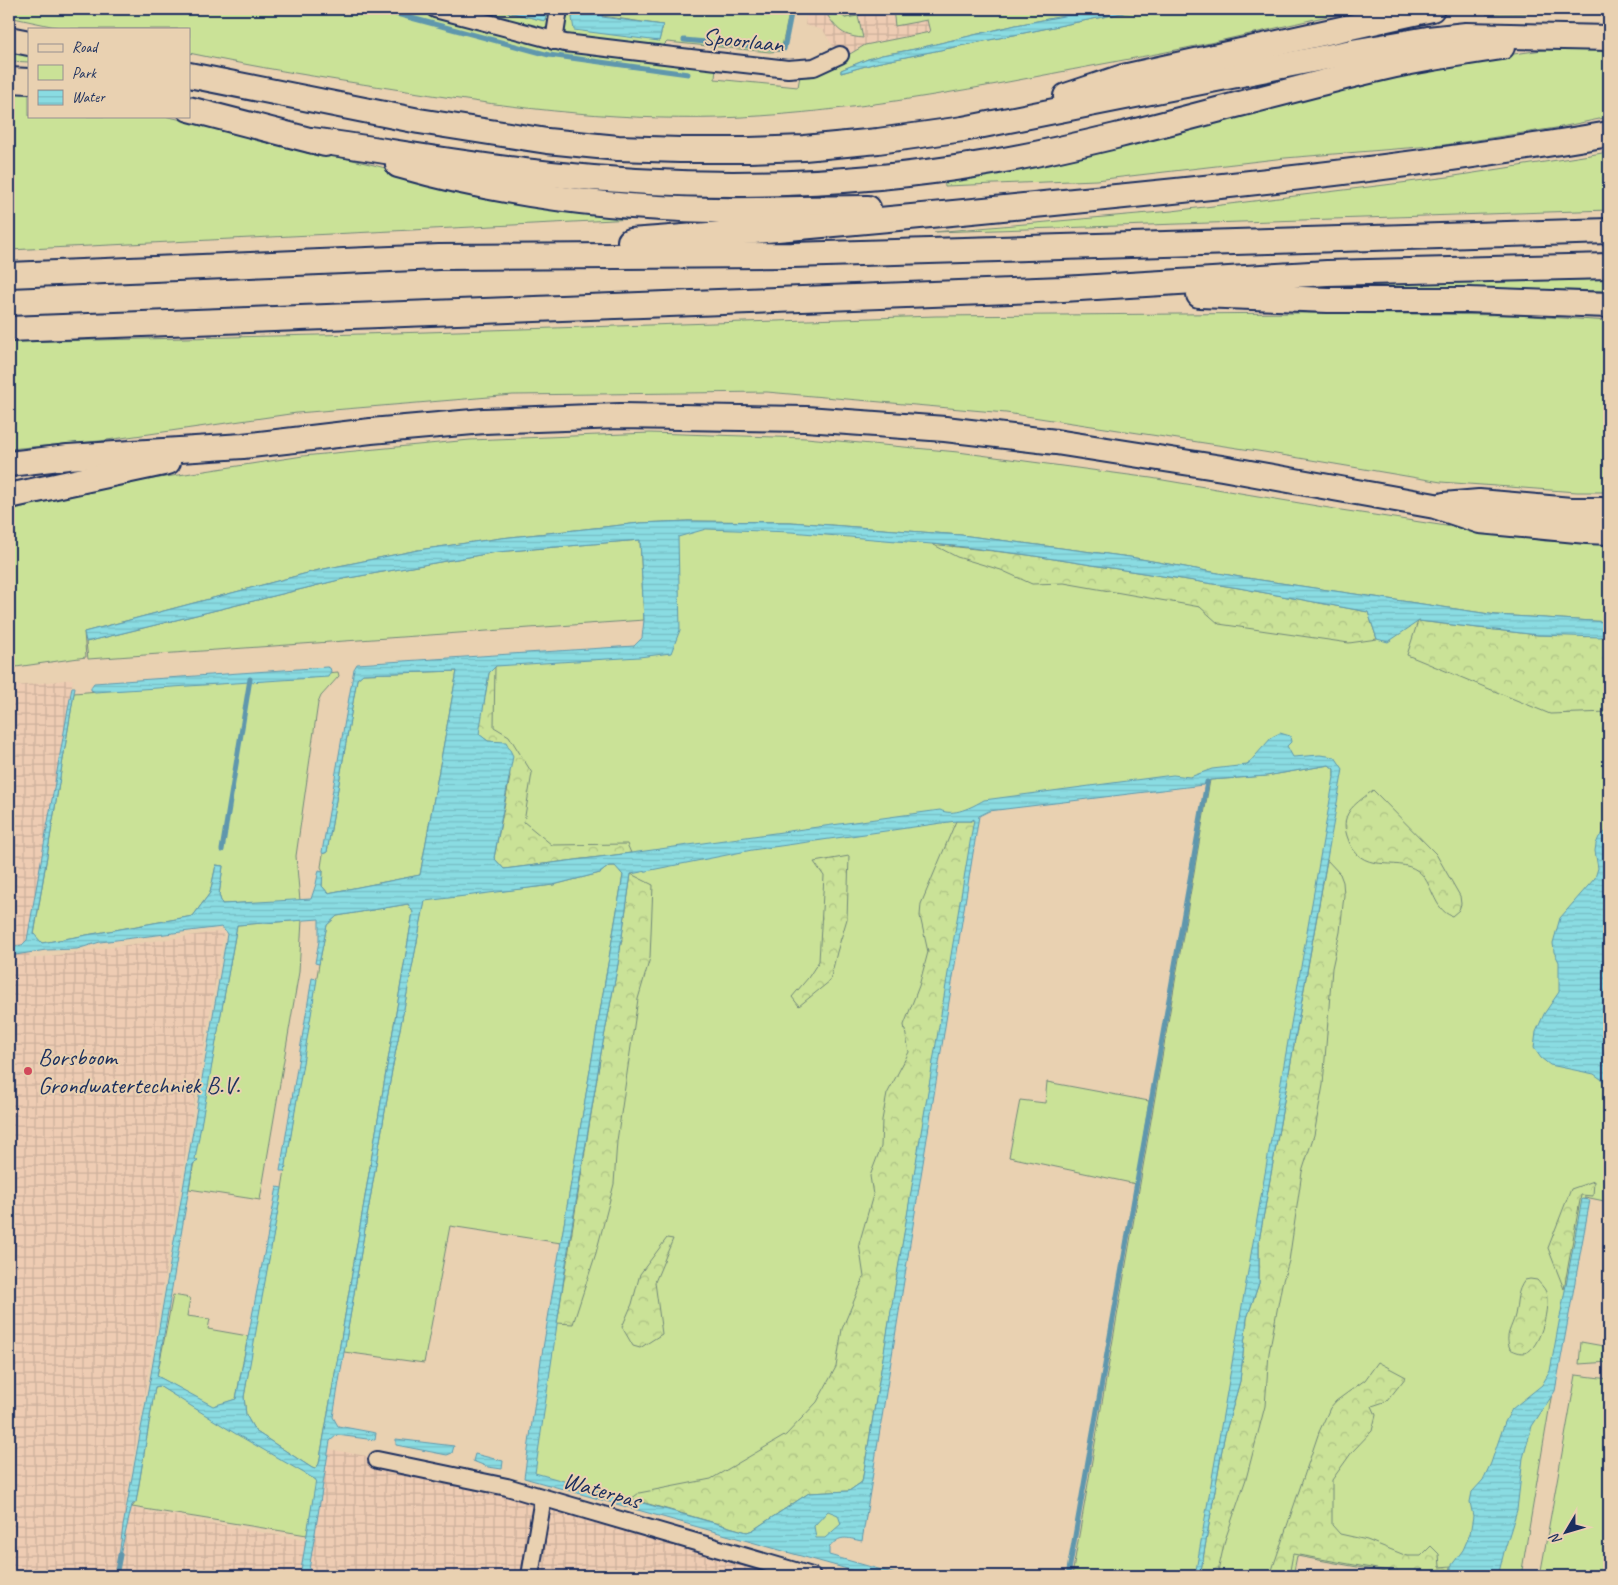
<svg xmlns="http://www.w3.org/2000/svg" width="1618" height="1585" font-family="Caveat,sans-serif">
	<defs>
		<pattern id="industrial-grid" width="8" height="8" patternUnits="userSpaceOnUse" patternTransform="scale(1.25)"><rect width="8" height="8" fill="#eeccb3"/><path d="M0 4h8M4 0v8" fill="none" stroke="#ccb09c"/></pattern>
		<pattern id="forest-crowns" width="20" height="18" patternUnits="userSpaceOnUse" patternTransform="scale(1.25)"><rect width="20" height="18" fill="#cae297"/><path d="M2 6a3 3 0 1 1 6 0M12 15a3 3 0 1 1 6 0" fill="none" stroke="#adc285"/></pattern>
		<pattern id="water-rules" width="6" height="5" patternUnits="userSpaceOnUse" patternTransform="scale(1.25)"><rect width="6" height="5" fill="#8adce2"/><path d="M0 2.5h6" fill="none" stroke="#76bdc4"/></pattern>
	</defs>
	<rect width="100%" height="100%" fill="#e9d1b1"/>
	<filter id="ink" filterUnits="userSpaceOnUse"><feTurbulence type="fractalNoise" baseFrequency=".02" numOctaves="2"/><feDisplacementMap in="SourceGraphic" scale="10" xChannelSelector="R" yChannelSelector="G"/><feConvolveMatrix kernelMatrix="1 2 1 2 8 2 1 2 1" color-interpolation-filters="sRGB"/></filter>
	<g filter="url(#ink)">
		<g fill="url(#industrial-grid)">
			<polygon points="808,9 1059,9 843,62 823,30 805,25"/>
			<polygon points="73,679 29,959 224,931 125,1507 309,1541 323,1448 514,1483 844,1576 9,1576 9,687"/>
		</g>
		<g fill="#cae297" stroke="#72887a">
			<path d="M 9,9 L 414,9 L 534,42 L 716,67 L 715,79 L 798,87 L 800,76 L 833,64 L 865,45 L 930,32 L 927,20 L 895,26 L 893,9 L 1101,9 L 1016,25 L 915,49 L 882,55 L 868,59 L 841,70 L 841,73 L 876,63 L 1142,9 L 1359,9 C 1317,18 1274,29 1232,38 C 1172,52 1111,62 1050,74 C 941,95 832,114 720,118 C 609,121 498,106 388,88 C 322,78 255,67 189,53 L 189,29 L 65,29 L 9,17 Z"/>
			<polygon points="457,9 496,9 545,21 549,9 555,9 551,24 544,30"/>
			<polygon points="564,9 576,9 572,18 659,41 663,25 602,16 603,9 790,9 781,51 770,52 667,42 661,48 566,36 563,32"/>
			<path d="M 823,9 L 835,9 L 845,18 L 858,16 L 863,38 C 839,36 836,27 823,9 Z"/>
			<polygon points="1515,9 1609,9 1609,10 1553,13 1486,14"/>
			<polygon points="1593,43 1609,44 1609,117 1556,128 1444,145 1285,158 1096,180 945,186 943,175 1392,74 1492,57"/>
			<polygon points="9,51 29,55 29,62 9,61"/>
			<polygon points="29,93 29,116 165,116 374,165 453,186 694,216 9,250 9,94"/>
			<polygon points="1609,152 1609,210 934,232 1172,211 1385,185 1448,177"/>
			<polygon points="1609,276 1609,291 1370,286 1372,284"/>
			<polygon points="1301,313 1516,315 1609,321 1609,492 1577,492 1441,482 1264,452 1006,413 767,392 513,395 297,413 100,441 9,449 9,342 362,334 936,316"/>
			<polygon points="650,433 806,438 958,452 1151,478 1341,510 1545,541 1609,542 1609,622 1496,615 1456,609 1240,577 1130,557 961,535 791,522 688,521 640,523 501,538 418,550 319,570 84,632 86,657 9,668 9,511 49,499 146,480 303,456 470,440"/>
			<polygon points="707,525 974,543 1397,610 1609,629 1609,1202 1585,1197 1521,1576 1389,1576 1390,1573 1297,1556 1293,1576 1072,1576 1210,780 1266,776 1329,765 1334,769 1334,777 1338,770 1328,760 986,806 977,812 859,1530 799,1551 527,1476 628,863 429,889 467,661 642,648 660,526"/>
			<polygon points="640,540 644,620 88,659 86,642 343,579 497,552"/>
			<polygon points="457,671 420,875 328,893 322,886 323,871 321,867 323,854 327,852 357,679 363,674"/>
			<polygon points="338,672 339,676 321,696 318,703 296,856 300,901 222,904 219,895 223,866 216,865 210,893 193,916 42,943 34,935 74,693"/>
			<polygon points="609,866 616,866 623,875 561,1243 450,1226 424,1363 344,1352 392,1070 425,900 553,885 600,873"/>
			<polygon points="408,904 413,912 339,1351 319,1464 315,1469 312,1468 255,1431 246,1415 244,1397 253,1343 282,1188 319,964 327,925 337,916"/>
			<polygon points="302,920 299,972 260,1200 189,1189 237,925"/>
			<polygon points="1047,1082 1149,1101 1136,1184 1009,1157 1020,1100 1045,1103"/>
			<polygon points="173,1295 190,1298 187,1316 210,1319 208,1329 248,1336 236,1399 213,1407 157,1376"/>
			<polygon points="1581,1342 1609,1347 1609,1362 1579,1364"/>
			<polygon points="1576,1375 1609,1379 1609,1576 1540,1576"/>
			<polygon points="159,1386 317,1480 307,1535 132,1507 136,1502 155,1387"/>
		</g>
		<g fill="url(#forest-crowns)" stroke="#72887a">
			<polygon points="835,9 884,9 845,18"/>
			<polygon points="932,544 1028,555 1239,588 1368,612 1377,639 1349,643 1219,624 1200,607 1064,583 1032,584 1001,570 957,557"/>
			<polygon points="1418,621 1538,635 1609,636 1609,712 1550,714 1407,655"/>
			<polygon points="495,666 494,727 509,736 532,773 524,822 552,845 627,844 631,853 504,869 494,858 510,777 506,743 488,741 478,734 489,673"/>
			<path d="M 1373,790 L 1436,854 L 1460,896 L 1461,904 L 1459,910 L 1452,916 C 1433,910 1433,882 1418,871 C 1396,855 1360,878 1347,836 C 1339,811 1358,803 1373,790 Z"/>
			<polygon points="975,818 862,1482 849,1491 809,1493 753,1530 747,1532 631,1499 639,1493 711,1479 786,1435 817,1402 836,1367 842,1329 864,1277 859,1244 873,1195 870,1176 881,1147 882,1120 887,1094 909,1052 904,1025 919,986 928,952 920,916 921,904 956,821 971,821"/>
			<polygon points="849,856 847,919 837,952 830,981 799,1006 792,997 808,978 819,961 824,876 814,862"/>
			<polygon points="1327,860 1340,874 1343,882 1344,895 1340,932 1332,968 1323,1085 1314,1135 1302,1172 1289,1261 1282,1284 1269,1353 1265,1406 1246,1479 1225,1540 1217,1576 1200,1576 1224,1438 1240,1381 1247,1318 1259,1283 1259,1241"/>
			<polygon points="631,874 653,885 650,958 638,999 617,1141 614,1184 596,1253 573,1324 557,1323 601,1053 618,964"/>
			<polygon points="1594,1181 1593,1196 1581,1195 1564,1289 1548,1248 1571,1189"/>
			<polygon points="667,1238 673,1239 655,1282 662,1334 640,1348 633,1346 622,1327 632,1304 640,1274"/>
			<path d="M 1530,1279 L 1537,1280 C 1540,1284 1544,1287 1546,1292 C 1550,1307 1541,1343 1529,1351 C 1523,1355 1516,1352 1510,1349 C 1504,1335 1512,1328 1515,1315 C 1518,1301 1516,1292 1525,1280 Z"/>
			<polygon points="1378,1362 1406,1377 1387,1401 1372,1406 1376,1415 1372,1431 1352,1452 1332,1480 1332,1525 1340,1534 1367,1540 1407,1556 1421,1556 1431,1546 1439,1554 1440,1567 1451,1566 1451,1576 1389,1576 1390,1573 1388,1571 1293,1554 1289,1576 1270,1576 1319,1432 1330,1408 1336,1401 1365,1380"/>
		</g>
		<g fill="url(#water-rules)" stroke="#5e97ad" fill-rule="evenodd">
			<polygon points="496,9 547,9 545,21"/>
			<polygon points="576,9 603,9 602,17 663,25 659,41 574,30 572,18"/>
			<polygon points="1101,9 1142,9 876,63 841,73 841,70 868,59 882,55 915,49 1016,25"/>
			<path d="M 688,521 L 791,522 L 961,535 L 1130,557 L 1240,577 L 1456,609 L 1496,615 L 1609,622 L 1609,636 L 1600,637 L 1538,635 L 1419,621 L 1388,642 L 1377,639 L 1368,612 L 1239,588 L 1028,555 L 955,546 L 791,532 L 706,529 L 678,537 L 680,630 L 671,653 L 639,657 L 496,666 L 489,673 L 479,734 L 488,741 L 506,742 L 513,756 L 494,858 L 504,869 L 631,853 L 940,810 C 953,817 972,807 984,800 L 1173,775 L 1190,777 L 1212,769 L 1247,765 L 1272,737 L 1280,733 L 1290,736 L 1291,742 L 1287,746 L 1293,757 L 1320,755 L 1335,757 L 1343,769 L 1259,1241 L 1259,1283 L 1247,1318 L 1240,1381 L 1224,1438 L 1200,1576 L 1195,1576 L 1334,777 L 1334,769 L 1329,765 L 1266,776 L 1210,780 L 1203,785 L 989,811 L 979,816 L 862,1541 C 846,1538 840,1534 829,1548 L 829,1555 L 903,1576 L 872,1576 L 524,1478 L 541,1360 L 623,875 L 615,866 L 609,866 L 600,873 L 553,885 L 425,901 L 392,1070 L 333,1417 L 338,1426 L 376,1433 L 375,1440 L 337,1435 L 330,1441 L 308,1576 L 300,1576 L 316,1480 L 236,1434 L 159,1386 L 155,1387 L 136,1502 L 132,1505 L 118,1564 L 123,1526 L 150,1380 L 227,934 L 222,927 L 100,942 L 77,949 L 46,950 L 9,956 L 9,947 L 22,945 L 27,940 L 72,687 L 75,687 L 34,934 L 42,943 L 193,916 L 210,893 L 216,865 L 223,866 L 219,895 L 222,904 L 311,899 L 316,884 L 319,870 L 323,871 L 322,886 L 328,893 L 420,875 L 457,671 L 363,674 L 357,679 L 327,852 L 323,854 L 322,852 L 354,669 L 357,664 L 634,646 L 642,638 L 644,620 L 640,540 L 497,552 L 343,579 L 86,642 L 84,632 L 319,570 L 418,550 L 501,538 L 640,523 ZM 974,819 L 862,1482 L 849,1491 L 809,1493 L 753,1530 L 747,1532 L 535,1473 L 568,1250 L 601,1053 L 618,964 L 631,874 L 752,850 L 956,821 L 971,821 ZM 408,904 L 413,912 L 339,1351 L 319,1464 L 315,1469 L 312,1468 L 255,1431 L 246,1415 L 244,1397 L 282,1188 L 277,1187 L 236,1399 L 213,1406 L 157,1376 L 193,1164 L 198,1161 L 195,1159 L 237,925 L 319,919 L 319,941 L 315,963 L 319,964 L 327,925 L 337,916 ZM 828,1511 L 838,1515 L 841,1524 L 825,1538 L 816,1538 L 814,1526 Z"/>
			<polygon points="327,667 330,668 331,671 328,677 95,692 91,690 91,687 94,683"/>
			<polygon points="1609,829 1609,1081 1605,1082 1594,1074 1550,1065 1541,1058 1534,1048 1536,1032 1544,1014 1559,992 1559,962 1554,952 1553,943 1560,918 1595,878 1598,868 1595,851 1596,844 1599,837"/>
			<polygon points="312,978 317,979 285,1171 280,1171"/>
			<polygon points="1582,1199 1590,1200 1555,1391 1532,1426 1523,1458 1517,1510 1504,1552 1498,1576 1451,1576 1451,1566 1463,1550 1470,1534 1473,1516 1470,1502 1472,1492 1483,1480 1491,1463 1505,1422 1512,1409 1542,1385 1550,1371"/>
			<polygon points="396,1439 454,1446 452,1453 447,1455 396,1445"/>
			<polygon points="475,1454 503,1461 502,1469 488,1467 473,1461"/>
		</g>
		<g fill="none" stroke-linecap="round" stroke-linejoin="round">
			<g stroke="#5e97ad" stroke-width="5">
				<polyline points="378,9 549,55 688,74"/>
				<polyline points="684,40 784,49 792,9"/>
				<polyline points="222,850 250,679"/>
				<polyline points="116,1576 120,1555"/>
				<polyline points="1068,1576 1207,782"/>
			</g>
			<g stroke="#1b2f5e" stroke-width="20">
				<g id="minor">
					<polyline points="435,9 565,43 673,56 788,69 814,67 840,55"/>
					<polyline points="554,41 559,9"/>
					<polyline points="377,1460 507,1487 812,1576"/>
					<polyline points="530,1576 543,1498"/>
				</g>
			</g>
			<g stroke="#1b2f5e" stroke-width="28">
				<g id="highway">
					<polyline points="9,39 29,43"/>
					<polyline points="189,75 419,121 547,141 618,148 680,150 749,150 804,148 878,141 963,129 1352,52 1428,39 1466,35 1609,38"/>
					<polyline points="9,80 29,81"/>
					<polyline points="1066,96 1123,77 1432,9"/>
					<polyline points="189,109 325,144"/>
					<path d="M 311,140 C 391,151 471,166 551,174 C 698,190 848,187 993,162 C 1125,139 1252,98 1382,68 C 1422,59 1462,53 1502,47"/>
					<path d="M 398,165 C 499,194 607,208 713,210 C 764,211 816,208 868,208"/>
					<path d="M 630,241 C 778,230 926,216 1074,201 C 1253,184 1432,164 1609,134"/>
					<polyline points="9,275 439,257 792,255 1609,231"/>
					<polyline points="1199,295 1328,300 1469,300 1609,305"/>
					<polyline points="9,329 1063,289 1327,273 1609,266"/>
					<polyline points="9,464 68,457 243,446 371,431 484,421 620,416 806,419 945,429 1056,442 1222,468 1435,506 1480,521 1587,531 1609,532"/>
					<polyline points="9,496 168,462"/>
					<polyline points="1444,505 1479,502 1571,510 1609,510"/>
				</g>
			</g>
			<use href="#minor" stroke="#e9d1b1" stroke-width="16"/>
			<use href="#highway" stroke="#e9d1b1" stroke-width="24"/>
		</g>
	</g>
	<circle fill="#d1495b" stroke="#e9d1b1" stroke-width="2" cx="28" cy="1071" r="5"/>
	<g text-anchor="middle" stroke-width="4" stroke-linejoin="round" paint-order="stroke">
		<g font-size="24" fill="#1b2f5e" stroke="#e9d1b1">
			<text transform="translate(743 40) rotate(6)" y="8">Spoorlaan</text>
			<text transform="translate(602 1490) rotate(16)" y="8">Waterpas</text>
		</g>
		<g font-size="24" fill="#1b2f5e" stroke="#e9d1b1" text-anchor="start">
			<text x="38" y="1065">Borsboom<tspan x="38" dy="28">Grondwatertechniek B.V.</tspan></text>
		</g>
	</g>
	<rect width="1618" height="1585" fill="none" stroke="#e9d1b1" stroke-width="30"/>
	<rect x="15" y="15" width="1588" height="1555" fill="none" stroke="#1b2f5e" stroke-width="2" filter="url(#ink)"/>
	<rect x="28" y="28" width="162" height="90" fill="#e9d1b1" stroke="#979090"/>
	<rect x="38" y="44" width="25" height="8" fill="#e9d1b1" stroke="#979090"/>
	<text x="72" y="52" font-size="15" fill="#1b2f5e">Road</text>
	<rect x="38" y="65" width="25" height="15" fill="#cae297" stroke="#979090"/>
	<text x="72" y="78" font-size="15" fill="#1b2f5e">Park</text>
	<rect x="38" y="90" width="25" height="15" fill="url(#water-rules)" stroke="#979090"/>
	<text x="72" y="102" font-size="15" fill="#1b2f5e">Water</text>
	<g transform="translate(1566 1532) rotate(232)" stroke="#e9d1b1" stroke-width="4" paint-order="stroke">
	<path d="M0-4L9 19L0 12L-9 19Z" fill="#1b2f5e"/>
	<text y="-8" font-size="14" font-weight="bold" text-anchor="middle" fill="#1b2f5e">N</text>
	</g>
</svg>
